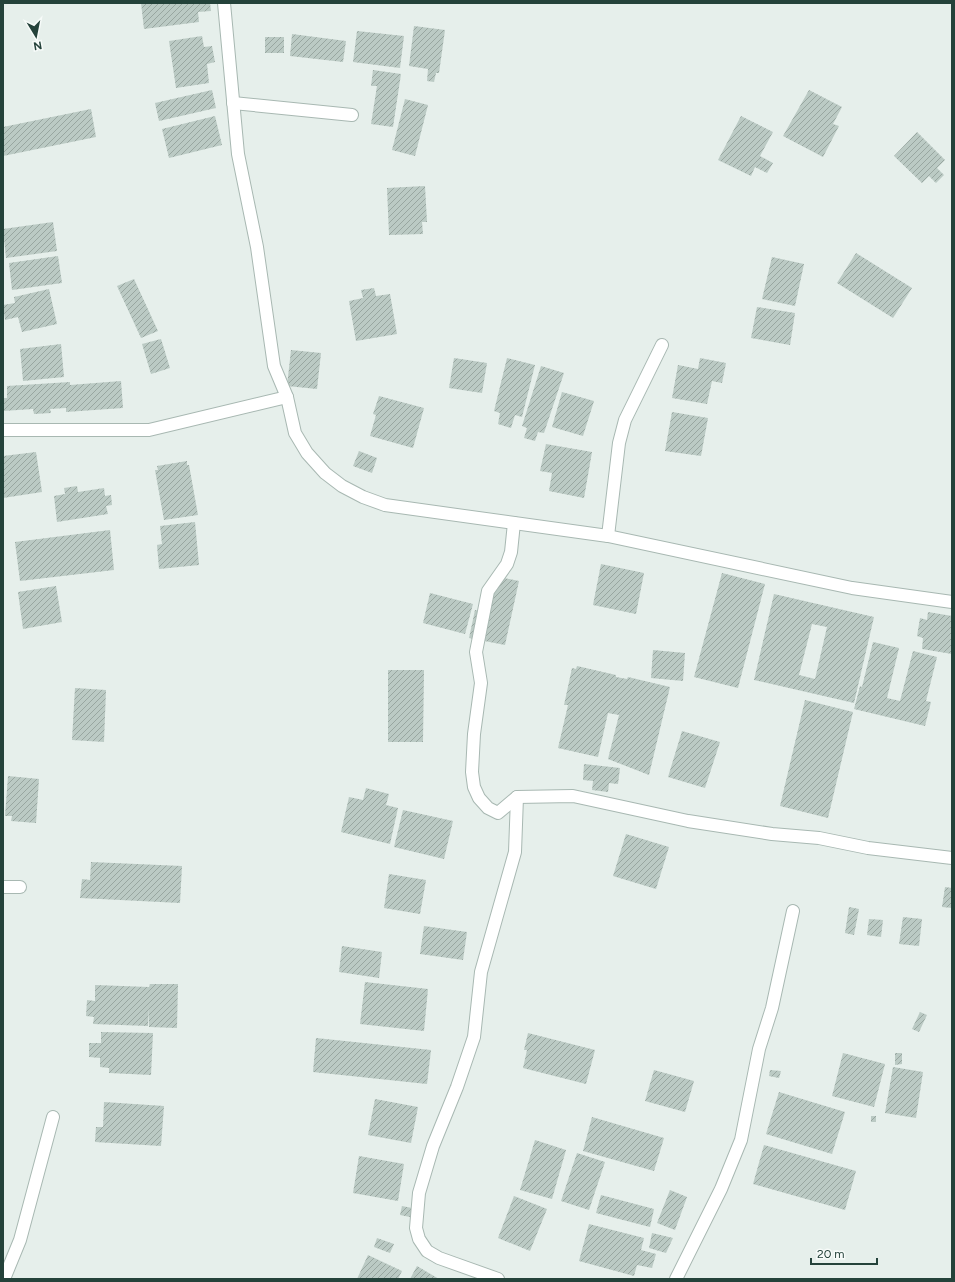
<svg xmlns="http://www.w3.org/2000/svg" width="955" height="1282" font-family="Figtree,sans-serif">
	<defs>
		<pattern id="building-hatch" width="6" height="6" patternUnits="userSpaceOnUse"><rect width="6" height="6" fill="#bbcac4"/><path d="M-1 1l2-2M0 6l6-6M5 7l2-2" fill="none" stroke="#98a6a0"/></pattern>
	</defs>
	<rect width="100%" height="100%" fill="#e6efeb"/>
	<g fill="url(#building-hatch)" fill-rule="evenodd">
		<polygon points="141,3 210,3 211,11 198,12 199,22 144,29"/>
		<polygon points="414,26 445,30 439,73 436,73 434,82 427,81 428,69 409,66"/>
		<polygon points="357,31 404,36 400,68 353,62"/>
		<polygon points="292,34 346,41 343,62 290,56"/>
		<polygon points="202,36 204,47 212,46 215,62 207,64 209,83 176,88 169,41"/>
		<rect x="265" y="37" width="19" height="16"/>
		<polygon points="373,70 401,74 393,127 371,124 377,86 371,86"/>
		<polygon points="212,90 216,108 159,121 155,103"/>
		<polygon points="809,90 842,107 833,124 839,126 823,157 783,136"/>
		<polygon points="405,99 428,105 415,156 392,150"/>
		<polygon points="91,109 96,137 3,156 3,127"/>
		<polygon points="215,116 222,145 169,158 162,129"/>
		<polygon points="741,116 773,132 760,156 773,163 767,173 755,167 751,176 718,160"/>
		<polygon points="917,132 945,160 937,168 944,175 936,183 929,176 922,183 894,156"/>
		<polygon points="425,186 427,222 422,222 423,234 389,235 387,188"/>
		<polygon points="53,222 57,251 6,258 3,229"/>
		<polygon points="856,253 912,288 893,318 837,283"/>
		<polygon points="58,256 62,283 12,290 9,263"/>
		<polygon points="772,257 804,264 795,306 762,299"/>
		<polygon points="134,279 158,331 141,338 117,286"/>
		<polygon points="374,288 376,296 390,294 397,334 356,341 349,301 363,298 361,290"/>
		<polygon points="49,289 57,324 22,332 18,317 5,320 3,305 15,303 14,297"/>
		<polygon points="757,307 795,313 790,345 751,338"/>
		<polygon points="161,339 170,368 151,374 142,344"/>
		<polygon points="61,344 64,377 23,381 20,349"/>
		<polygon points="291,350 321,353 317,389 287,386"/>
		<polygon points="454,358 487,363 482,393 449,388"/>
		<polygon points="507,358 535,365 522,417 515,415 511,428 498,424 500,413 494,411"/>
		<polygon points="700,358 726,363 722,383 712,381 707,404 672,398 678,365 698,369"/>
		<polygon points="541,366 564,373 544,433 538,432 535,441 524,438 527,428 522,426"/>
		<polygon points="121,381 123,408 66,412 66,408 50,409 51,413 34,414 33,409 3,411 3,398 7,398 7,386 70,382 70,385"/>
		<polygon points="562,392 594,401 583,436 552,427"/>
		<polygon points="379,396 424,408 413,448 370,436 376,415 373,414"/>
		<polygon points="672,412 708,418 701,456 665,451"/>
		<polygon points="546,444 592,452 584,498 549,491 552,473 540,471"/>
		<polygon points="359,451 377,458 372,473 353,466"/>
		<polygon points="36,452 42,492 3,498 3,456"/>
		<polygon points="187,461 187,465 189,465 198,515 164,520 155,470 158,470 157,466"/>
		<polygon points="77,486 78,492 104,488 105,496 111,495 112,505 106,506 108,514 57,522 54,496 65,494 64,488"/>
		<polygon points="195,522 199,565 159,569 157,545 162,544 160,526"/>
		<polygon points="110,530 114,570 20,581 15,542"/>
		<polygon points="601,564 644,573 636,614 593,605"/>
		<polygon points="722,573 765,584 738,688 694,677"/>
		<polygon points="495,576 519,581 505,645 469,638 475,610 487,613"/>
		<polygon points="56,586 62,622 23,629 18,592"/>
		<polygon points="430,593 473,604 465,634 423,623"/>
		<path d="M 774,594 L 874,617 L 854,703 L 754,680 ZM 812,624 L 827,627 L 815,679 L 799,675 Z"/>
		<polygon points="928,612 952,616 952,654 922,649 923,638 917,636 920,618 927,620"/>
		<polygon points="873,642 899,648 887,698 900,701 913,651 937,657 926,701 931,702 925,726 854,709 860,686 862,687"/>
		<polygon points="653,650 685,653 683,681 651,678"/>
		<polygon points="577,666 616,675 616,677 627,679 628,677 670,687 649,775 608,759 619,715 608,713 598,757 558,748 568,705 564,705 572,668 576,669"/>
		<polygon points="388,670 424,670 423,742 388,742"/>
		<polygon points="75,688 106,690 104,742 72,740"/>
		<polygon points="805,700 853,712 828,818 780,806"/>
		<polygon points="682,731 720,742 705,788 668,777"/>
		<polygon points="584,764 620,768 618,784 609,783 608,792 592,790 593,781 583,780"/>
		<polygon points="8,776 39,779 36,823 11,821 12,816 5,816"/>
		<polygon points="366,788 389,794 386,805 398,808 390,844 341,832 349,797 363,800"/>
		<polygon points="403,810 453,821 444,859 394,847"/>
		<polygon points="626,834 669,847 656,889 613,876"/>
		<polygon points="91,862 182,866 180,903 80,898 82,879 90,880"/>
		<polygon points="389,874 426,880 420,914 384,908"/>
		<polygon points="945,887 952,888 952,908 942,907"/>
		<polygon points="849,907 859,909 854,935 845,933"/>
		<polygon points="903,917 922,919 919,946 899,944"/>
		<polygon points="869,919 883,920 881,937 867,935"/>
		<polygon points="424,926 467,932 463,960 420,954"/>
		<polygon points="342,946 382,952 379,978 339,972"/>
		<polygon points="365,982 428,989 424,1031 360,1024"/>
		<polygon points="150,984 178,984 177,1028 149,1027 149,1008 148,1026 93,1024 94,1017 86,1016 87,1000 95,1001 95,985 149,987"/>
		<polygon points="920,1012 927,1015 919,1032 912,1029"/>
		<polygon points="101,1032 153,1033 151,1075 109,1073 109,1068 100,1067 100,1058 89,1057 89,1043 101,1043"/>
		<polygon points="528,1033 595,1050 586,1084 523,1068 527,1050 524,1050"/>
		<polygon points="316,1038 431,1050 427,1084 313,1072"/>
		<polygon points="843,1053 885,1064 874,1107 832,1096"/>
		<polygon points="895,1053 902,1053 902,1064 895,1065"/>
		<polygon points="893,1067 923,1072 916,1118 885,1113"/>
		<polygon points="654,1070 694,1081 685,1112 645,1101"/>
		<polygon points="770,1070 781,1071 779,1078 769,1076"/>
		<polygon points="779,1092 845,1112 832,1154 766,1134"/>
		<polygon points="375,1099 418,1107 411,1143 368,1135"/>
		<polygon points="104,1102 164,1106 161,1146 95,1142 96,1127 103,1127"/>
		<rect x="871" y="1116" width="5" height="6"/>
		<polygon points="592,1117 664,1138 654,1171 583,1151"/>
		<polygon points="535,1140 566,1150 552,1199 520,1190"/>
		<polygon points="764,1145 856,1171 845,1210 753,1184"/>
		<polygon points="577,1153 605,1162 589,1210 561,1201"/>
		<polygon points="359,1156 404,1164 398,1201 353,1193"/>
		<polygon points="670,1190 687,1197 675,1230 657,1223"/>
		<polygon points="601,1195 654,1209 650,1227 596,1213"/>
		<polygon points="514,1196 547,1209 530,1251 498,1238"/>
		<polygon points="402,1206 412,1208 410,1217 400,1215"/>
		<polygon points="589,1224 644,1238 641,1250 656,1254 652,1268 637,1265 634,1276 579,1261"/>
		<polygon points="652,1233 673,1238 666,1253 649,1248"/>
		<polygon points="377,1238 394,1244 390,1253 374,1247"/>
		<polygon points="368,1255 402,1271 398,1279 357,1279"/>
		<polygon points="417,1266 439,1279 410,1279"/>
	</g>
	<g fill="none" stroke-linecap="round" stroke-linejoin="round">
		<g stroke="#a8b8b2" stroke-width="14">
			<g id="minor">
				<polyline points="224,3 238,154 257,247 274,366 287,397 295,433 307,453 325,473 342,486 363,497 385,505 608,536 852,588 952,602"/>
				<polyline points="233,103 352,115"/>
				<polyline points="3,430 149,430 287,397"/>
				<polyline points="514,523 511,552 507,564 488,591 476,652 481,683 474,734 472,772 474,787 479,798 488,808 498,813 517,797 573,796 688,821 772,834 819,838 868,848 952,858"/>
				<polyline points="608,536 619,443 625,420 662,345"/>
				<polyline points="3,887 20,887"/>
				<polyline points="4,1279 20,1240 53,1117"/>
				<polyline points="498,1279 439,1258 427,1251 419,1239 416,1228 419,1193 433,1146 457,1087 474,1037 481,972 515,852 517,797"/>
				<polyline points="676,1279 721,1189 741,1140 759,1049 772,1008 793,911"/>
			</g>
		</g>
		<use href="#minor" stroke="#fff" stroke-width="12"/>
	</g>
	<rect width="955" height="1282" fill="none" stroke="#24423a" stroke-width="8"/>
	<g transform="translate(36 36) rotate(170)" stroke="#f7fbf9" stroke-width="3" paint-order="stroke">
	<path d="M0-3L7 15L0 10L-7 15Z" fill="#24423a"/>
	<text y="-6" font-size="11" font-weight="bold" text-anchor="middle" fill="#24423a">N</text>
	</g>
	<path d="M811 1258v6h66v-6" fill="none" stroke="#24423a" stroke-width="2"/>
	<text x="817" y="1258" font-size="12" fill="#24423a" stroke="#f7fbf9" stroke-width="3" paint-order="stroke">20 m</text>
</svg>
